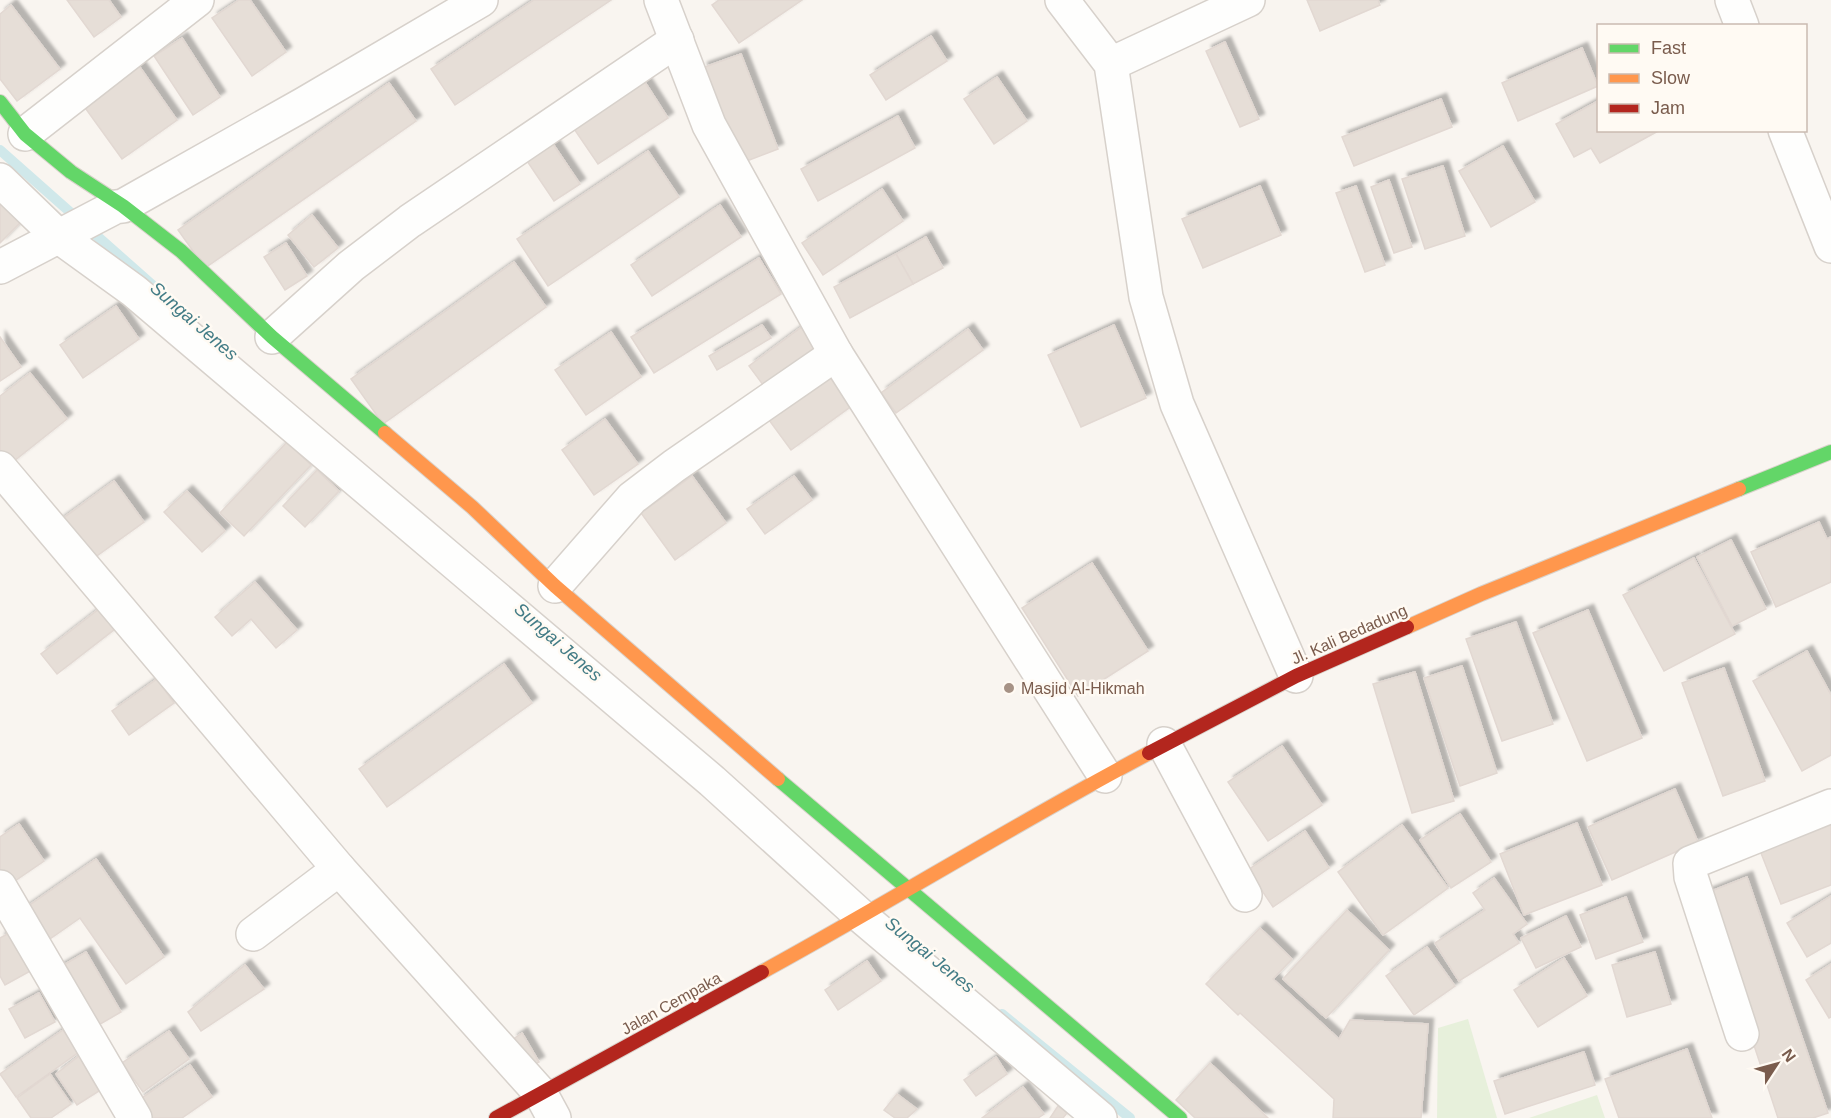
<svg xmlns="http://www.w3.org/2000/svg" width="1831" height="1118" font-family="Helvetica,sans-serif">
	<defs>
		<filter id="shadow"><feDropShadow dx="5.5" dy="-5.5" stdDeviation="1.5" flood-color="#0004"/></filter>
	</defs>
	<rect width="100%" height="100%" fill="#f9f5f0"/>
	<g fill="#e7f0db">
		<polygon points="1468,1019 1497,1118 1437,1118 1438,1028"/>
		<polygon points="1597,1095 1605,1118 1529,1118"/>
	</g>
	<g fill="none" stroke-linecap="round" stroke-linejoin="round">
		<g stroke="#d0e8ea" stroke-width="10">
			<polyline points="0,150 166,297"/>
			<polyline points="1002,1014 1130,1118"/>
		</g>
	</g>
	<g fill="#e6ded7" stroke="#e2d8d2" stroke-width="1.5" filter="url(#shadow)">
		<polygon points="67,0 109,0 121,17 94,37"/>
		<polygon points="239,0 250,0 286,52 252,76 212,18"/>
		<polygon points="534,0 611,0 455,105 431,69"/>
		<polygon points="719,0 802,0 739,43 712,5"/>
		<polygon points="1307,0 1378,0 1380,5 1320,31"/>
		<polygon points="11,5 60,69 17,101 0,79 0,14"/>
		<polygon points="931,36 947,61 886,100 870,75"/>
		<polygon points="182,38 220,97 193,115 154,56"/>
		<polygon points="1225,42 1259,119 1240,127 1206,51"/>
		<polygon points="1582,48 1598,86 1518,121 1502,83"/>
		<polygon points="741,54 778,149 739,164 702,68"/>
		<polygon points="139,66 177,120 122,159 83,105"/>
		<polygon points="641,76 668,118 598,164 570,123"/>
		<polygon points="997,77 1027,121 994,144 964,99"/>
		<polygon points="389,83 416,121 205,268 178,230"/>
		<polygon points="1441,99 1452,127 1354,166 1342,137"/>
		<polygon points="1598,101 1598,130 1660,130 1600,163 1591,148 1574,157 1556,124"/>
		<polygon points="898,116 915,148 818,201 801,169"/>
		<polygon points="553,144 580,184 554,201 527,161"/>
		<polygon points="1503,146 1535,202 1491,227 1459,171"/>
		<polygon points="648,151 679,197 548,286 517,239"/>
		<polygon points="1443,166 1465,236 1425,249 1402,179"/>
		<polygon points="1389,180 1412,247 1394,253 1371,187"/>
		<polygon points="1260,186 1281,235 1203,268 1182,219"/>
		<polygon points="1356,186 1385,265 1365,272 1336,193"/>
		<polygon points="882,189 903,221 823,275 802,243"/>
		<polygon points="0,191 26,217 0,243"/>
		<polygon points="720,205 741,237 652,296 631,265"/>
		<polygon points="312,215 338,248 314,267 288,235"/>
		<polygon points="926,237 943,268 913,284 896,254"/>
		<polygon points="286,243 307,276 285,290 264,257"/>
		<polygon points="896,254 913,284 850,318 834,287"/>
		<polygon points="759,258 781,294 654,373 631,337"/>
		<polygon points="514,262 546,307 383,424 351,379"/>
		<polygon points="116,306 139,339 83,378 60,345"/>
		<polygon points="762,325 771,338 717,370 709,356"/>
		<polygon points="1114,325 1146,398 1081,427 1048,355"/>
		<polygon points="803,326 823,353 769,393 749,366"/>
		<polygon points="968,329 983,350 896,413 881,393"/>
		<polygon points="611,332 641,377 586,415 555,370"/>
		<polygon points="0,337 21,367 0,381"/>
		<polygon points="828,371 853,405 791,450 766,416"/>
		<polygon points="30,373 67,419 9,465 0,454 0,396"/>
		<polygon points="605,419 638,464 594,495 562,450"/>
		<polygon points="287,442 311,465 244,536 220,513"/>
		<polygon points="317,470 339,491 305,527 283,506"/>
		<polygon points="692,476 726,523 675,560 641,513"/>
		<polygon points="794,476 812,500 765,534 747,509"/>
		<polygon points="114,481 144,522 87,563 58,522"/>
		<polygon points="187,491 225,531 202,552 164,512"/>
		<polygon points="1819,522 1827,539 1831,537 1831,582 1776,607 1751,552"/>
		<polygon points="1731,540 1766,609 1732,626 1697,557"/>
		<polygon points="1694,558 1735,634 1664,671 1623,595"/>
		<polygon points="1092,563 1148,651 1078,696 1022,608"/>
		<polygon points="255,582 297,630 276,648 251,619 232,636 215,617"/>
		<polygon points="99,609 115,629 57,674 41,654"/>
		<polygon points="1588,610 1642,738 1587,761 1533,633"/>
		<polygon points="1516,622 1553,724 1502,741 1466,639"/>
		<polygon points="1807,651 1831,695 1831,755 1802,771 1753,681"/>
		<polygon points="504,664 532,703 387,807 359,769"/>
		<polygon points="1462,666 1497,773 1460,786 1424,678"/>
		<polygon points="1724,668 1765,781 1723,796 1682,683"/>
		<polygon points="1415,672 1454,801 1412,813 1373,684"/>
		<polygon points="157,679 174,703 129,735 112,711"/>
		<polygon points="1282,746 1322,805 1268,841 1228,782"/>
		<polygon points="1675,789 1698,842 1612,880 1588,827"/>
		<polygon points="1460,814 1491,862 1451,888 1420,840"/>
		<polygon points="1831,820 1831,885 1781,904 1759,848"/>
		<polygon points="1577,823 1602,885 1524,915 1500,854"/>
		<polygon points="19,824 44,861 9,885 0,872 0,837"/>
		<polygon points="1402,825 1448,888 1383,935 1338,872"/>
		<polygon points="1305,831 1329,868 1273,907 1248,870"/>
		<polygon points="96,859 164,957 126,984 80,918 47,941 24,909"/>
		<polygon points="1747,877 1828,1113 1813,1118 1778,1118 1704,894"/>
		<polygon points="1494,878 1527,924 1513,934 1519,943 1459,981 1435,943 1485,910 1473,893"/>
		<polygon points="1831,896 1831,943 1807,957 1787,923"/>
		<polygon points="1626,897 1643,942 1596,959 1580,915"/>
		<polygon points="1347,910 1389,950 1326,1018 1283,979"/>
		<polygon points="1566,916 1581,947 1536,968 1521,938"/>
		<polygon points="1260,928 1292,959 1273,979 1339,1039 1350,1020 1428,1024 1421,1118 1333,1118 1334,1099 1240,1013 1238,1015 1206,984"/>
		<polygon points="13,931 34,969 5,985 0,976 0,938"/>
		<polygon points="1427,947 1455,986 1414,1015 1386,976"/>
		<polygon points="86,952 121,1012 90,1030 55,970"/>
		<polygon points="1655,952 1671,1004 1627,1017 1612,965"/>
		<polygon points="1564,958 1587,996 1538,1027 1514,990"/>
		<polygon points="867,961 881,981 838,1010 825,990"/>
		<polygon points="1831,964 1831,1017 1829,1018 1806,980"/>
		<polygon points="245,965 264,989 201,1031 188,1012"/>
		<polygon points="39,993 55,1022 25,1038 9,1009"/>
		<polygon points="63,1030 79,1052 16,1097 0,1074"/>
		<polygon points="169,1031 189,1059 143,1092 122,1063"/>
		<polygon points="522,1033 539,1062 529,1067 512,1040"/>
		<polygon points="1687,1049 1712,1118 1619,1118 1605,1079"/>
		<polygon points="1584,1052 1595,1085 1505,1114 1494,1081"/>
		<polygon points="79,1056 99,1091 77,1105 56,1074"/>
		<polygon points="996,1057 1007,1074 976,1096 964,1080"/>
		<polygon points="1210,1063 1268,1118 1195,1118 1176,1100"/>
		<polygon points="190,1065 212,1097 182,1118 152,1118 139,1100"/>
		<polygon points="50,1074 71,1104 51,1118 31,1118 17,1098"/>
		<polygon points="1023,1087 1044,1114 1038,1118 982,1118"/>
		<polygon points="897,1094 917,1109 907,1118 895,1118 884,1110"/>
		<polygon points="1058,1106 1067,1113 1063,1118 1050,1118"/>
	</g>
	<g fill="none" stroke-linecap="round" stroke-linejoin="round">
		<g stroke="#d7d1cb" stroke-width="36">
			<g id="street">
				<polyline points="661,0 709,125 836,354 1105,776"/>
				<polyline points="1062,0 1111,64 1146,297 1177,404 1296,676"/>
				<polyline points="1732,0 1742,26"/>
				<polyline points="1111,64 1248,0"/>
				<polyline points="1785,130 1831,246"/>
				<polyline points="25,134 197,0"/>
				<polyline points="0,180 58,236 134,291 712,781 862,917 1100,1118"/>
				<polyline points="0,267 115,207 123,206 304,104 481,0"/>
				<polyline points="272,337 351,266 410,221 677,40"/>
				<polyline points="0,468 339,869 541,1094 554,1118"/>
				<polyline points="555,586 632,498 674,466 836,354"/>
				<polyline points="1164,744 1245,895"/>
				<polyline points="0,887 135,1118"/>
				<polyline points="253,934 339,869"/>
				<polyline points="1742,1034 1691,877 1690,863 1831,806"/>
			</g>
		</g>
		<g stroke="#d9d2cb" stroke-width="16">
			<g id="fast">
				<polyline points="0,102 25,134 71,172 123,206 181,251 272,337 385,433"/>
				<polyline points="1739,489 1831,452"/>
				<polyline points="778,779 1180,1118"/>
			</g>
		</g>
		<g stroke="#d9d2cb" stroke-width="16">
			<g id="slow">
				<polyline points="385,433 472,507 555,586 778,779"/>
				<polyline points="1407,627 1481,594 1739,489"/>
				<path d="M 762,972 C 892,901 1018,822 1149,753"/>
			</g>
		</g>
		<g stroke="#d9d2cb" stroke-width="16">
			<g id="jam">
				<polyline points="1149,753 1296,676 1407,627"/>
				<polyline points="496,1118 762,972"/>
			</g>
		</g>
		<use href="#street" stroke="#fefefd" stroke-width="33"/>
		<use href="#fast" stroke="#63d668" stroke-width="14"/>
		<use href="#slow" stroke="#ff974d" stroke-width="14"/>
		<use href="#jam" stroke="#b3261e" stroke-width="14"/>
	</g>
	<circle fill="#a69286" stroke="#fffaf3" stroke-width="2" cx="1009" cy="688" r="6"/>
	<g text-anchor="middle" stroke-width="5" stroke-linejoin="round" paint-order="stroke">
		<g font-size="16" fill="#7a5c4d" stroke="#fffaf3">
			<text transform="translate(1349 634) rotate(-24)" y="6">Jl. Kali Bedadung</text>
			<text transform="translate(671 1003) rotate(-29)" y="6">Jalan Cempaka</text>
		</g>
		<g font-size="16" fill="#7a5c4d" stroke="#fffaf3" text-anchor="start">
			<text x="1021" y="694">Masjid Al-Hikmah</text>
		</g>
		<g font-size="18" font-style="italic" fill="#437c86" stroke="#fffaf3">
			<text transform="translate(194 321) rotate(41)" y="6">Sungai Jenes</text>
			<text transform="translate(558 642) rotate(41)" y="6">Sungai Jenes</text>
			<text transform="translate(930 955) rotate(39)" y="6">Sungai Jenes</text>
		</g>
	</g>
	<rect x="1597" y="24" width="210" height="108" fill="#fffaf3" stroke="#cabbb1" stroke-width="1.5"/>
	<rect x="1609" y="44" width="30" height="9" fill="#63d668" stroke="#cabbb1" stroke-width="1.5"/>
	<text x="1651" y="54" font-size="18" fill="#7a5c4d">Fast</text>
	<rect x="1609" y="74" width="30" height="9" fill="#ff974d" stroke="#cabbb1" stroke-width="1.5"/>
	<text x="1651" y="84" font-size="18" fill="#7a5c4d">Slow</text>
	<rect x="1609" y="104" width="30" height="9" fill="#b3261e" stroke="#cabbb1" stroke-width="1.5"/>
	<text x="1651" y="114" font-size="18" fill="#7a5c4d">Jam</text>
	<g transform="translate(1777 1064) rotate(54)" stroke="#fffaf3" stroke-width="4.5" paint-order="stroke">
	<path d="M0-4.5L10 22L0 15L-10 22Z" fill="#7a5c4d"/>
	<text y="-9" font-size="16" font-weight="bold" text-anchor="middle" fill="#7a5c4d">N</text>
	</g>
</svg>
